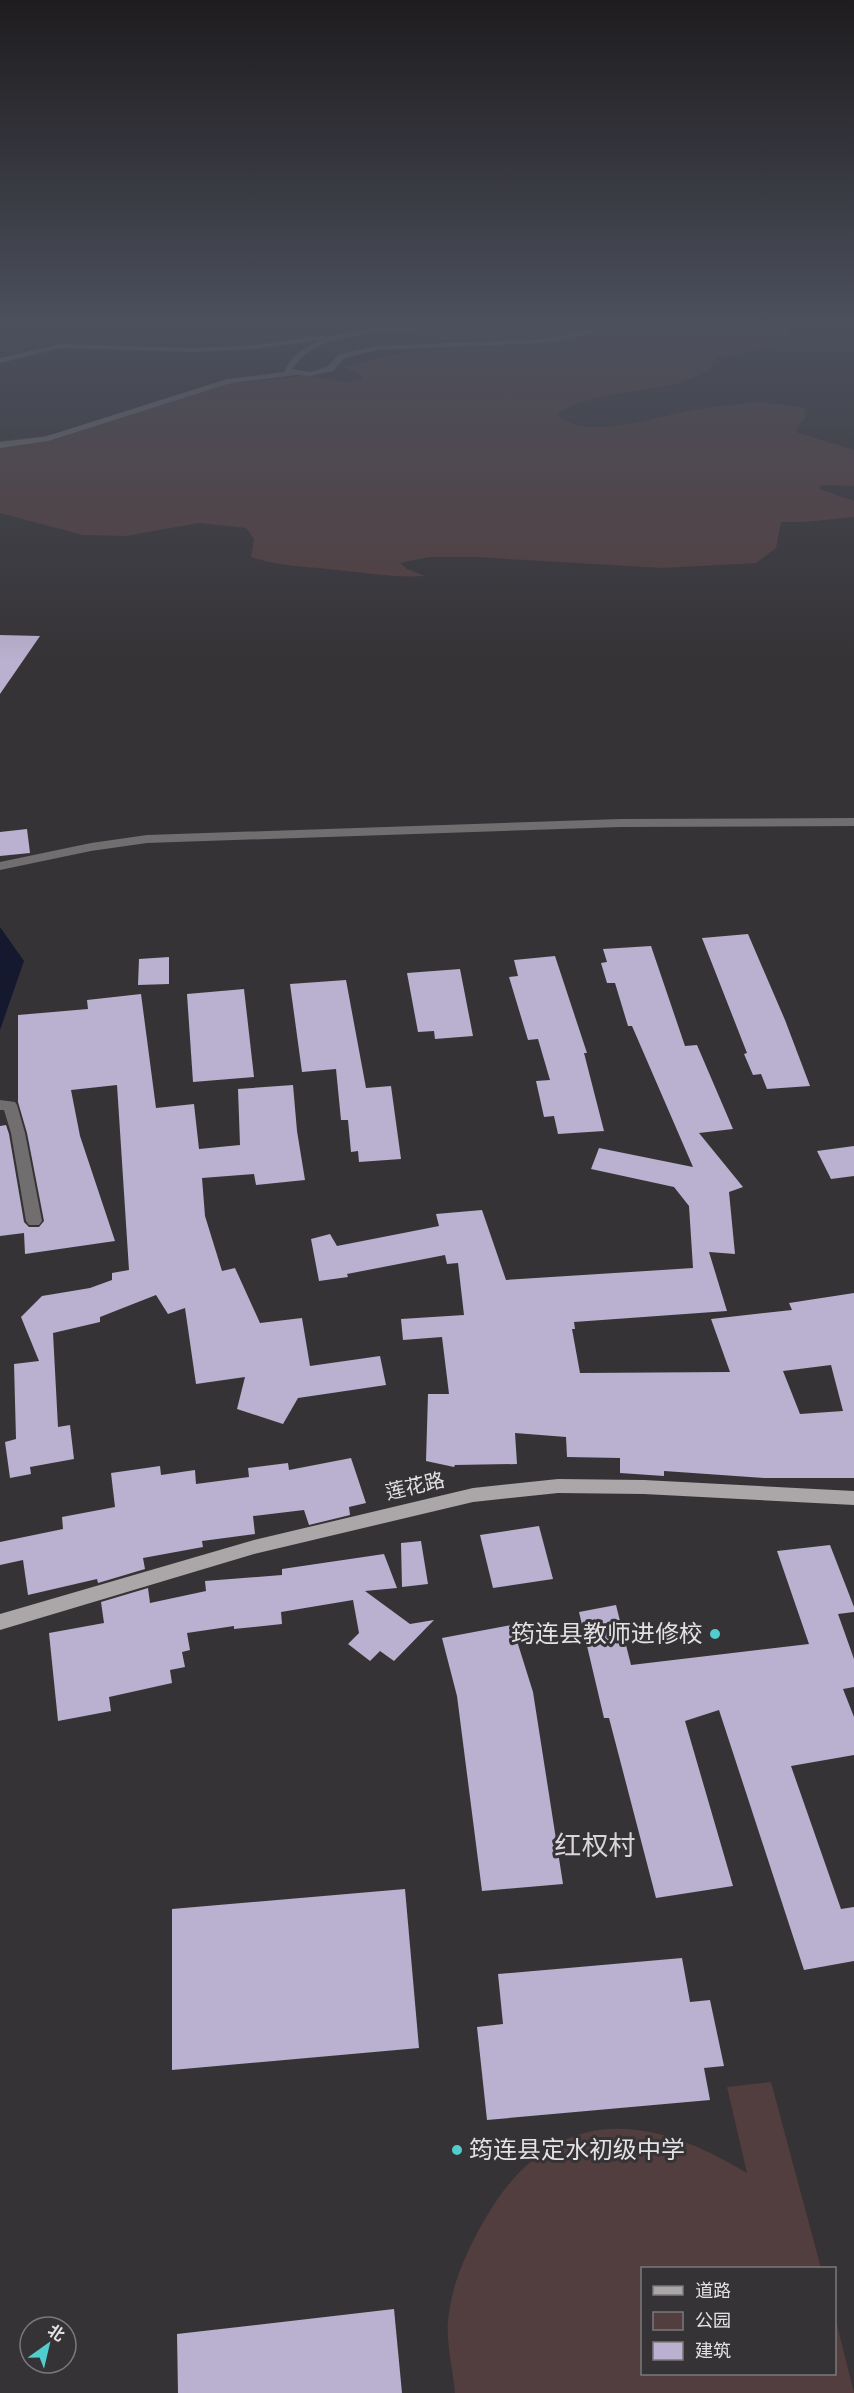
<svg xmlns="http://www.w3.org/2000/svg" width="854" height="2393" font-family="'Noto Sans','Noto Sans SC',sans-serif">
	<rect width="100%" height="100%" fill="#363336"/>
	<g fill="#523e3e">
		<path d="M 380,325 L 793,325 L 788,326 L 787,336 L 778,345 L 715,358 L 710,370 C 698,375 687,381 675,384 C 650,390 571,397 558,415 C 585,441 651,418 684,412 C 705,408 727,405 748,403 C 767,401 785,405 804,408 L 807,416 L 798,426 L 796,432 L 854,450 L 854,486 L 821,485 L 819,489 L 854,501 L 854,517 L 805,522 L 781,522 L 776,548 L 756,563 L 662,568 L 476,557 L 429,557 L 400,563 L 407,569 L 425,576 C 395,578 368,573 338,570 C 305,566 283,567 251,557 L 254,539 L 246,528 L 199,523 L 126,536 L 83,535 L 0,513 L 0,441 L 71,432 L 223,384 L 307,376 L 345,382 L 361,380 L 363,376 L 344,367 L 407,351 L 449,350 L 426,334 L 361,330 Z"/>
		<path d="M 771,2082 L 821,2268 L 642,2268 L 642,2374 L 834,2374 L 835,2317 L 854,2393 L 455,2393 C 453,2370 446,2343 448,2321 C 451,2285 467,2250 485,2219 C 551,2105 644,2110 747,2173 L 727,2087 Z"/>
	</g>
	<polygon fill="#151930" points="0,927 24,961 0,1030"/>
	<g fill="#bab0cf" fill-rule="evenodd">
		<polygon points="0,635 40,636 0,694"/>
		<polygon points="27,829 30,853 0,856 0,832"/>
		<polygon points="748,934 785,1020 810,1086 767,1089 761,1074 753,1075 744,1054 747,1053 702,938"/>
		<path d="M 651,946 L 685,1046 L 697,1045 L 733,1129 L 699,1133 L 743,1187 L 729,1192 L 735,1254 L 709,1252 L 727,1311 L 574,1322 L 575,1329 L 572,1329 L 580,1373 L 730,1372 L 711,1319 L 792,1310 L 789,1303 L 854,1293 L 854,1478 L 764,1478 L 664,1471 L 664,1476 L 620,1473 L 620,1458 L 567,1457 L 566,1437 L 515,1433 L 517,1464 L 455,1465 L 454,1467 L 426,1461 L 428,1394 L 449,1394 L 442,1337 L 403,1340 L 401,1319 L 464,1315 L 458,1263 L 447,1264 L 445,1255 L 347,1274 L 348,1277 L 319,1281 L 311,1239 L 330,1234 L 337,1246 L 439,1226 L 436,1214 L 482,1210 L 506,1280 L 693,1268 L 689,1206 L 674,1187 L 591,1169 L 599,1148 L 693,1167 L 632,1026 L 628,1026 L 615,983 L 607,983 L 601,963 L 607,962 L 603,949 ZM 831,1365 L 843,1411 L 800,1414 L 783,1371 Z"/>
		<polygon points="555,956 587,1053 584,1053 604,1131 558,1134 554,1116 544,1117 536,1081 550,1080 538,1039 528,1040 509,977 518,976 514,960"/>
		<polygon points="169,957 169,984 138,985 139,959"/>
		<polygon points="460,969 473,1036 435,1039 434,1031 418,1032 407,973"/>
		<polygon points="346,980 366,1088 391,1086 401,1159 359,1162 358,1151 351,1152 348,1120 341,1120 336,1069 302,1072 290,984"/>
		<polygon points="244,989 254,1077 193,1082 187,994"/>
		<polygon points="141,994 156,1108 194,1104 199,1149 240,1145 238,1089 293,1085 297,1131 305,1180 256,1185 254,1174 202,1178 205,1216 222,1271 235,1268 260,1323 302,1318 310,1366 380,1356 386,1385 298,1398 283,1424 237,1409 245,1377 196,1384 185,1308 168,1314 156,1295 100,1317 100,1322 53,1333 58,1427 70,1425 74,1459 30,1467 31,1474 10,1478 5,1442 16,1439 14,1364 39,1361 21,1317 42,1296 90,1288 112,1280 112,1273 129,1270 117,1085 71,1090 80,1136 115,1241 25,1254 24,1233 0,1236 0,1126 6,1125 9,1134 24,1222 29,1227 39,1227 44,1221 27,1133 18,1102 18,1015 88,1009 87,1000"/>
		<polygon points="854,1146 854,1176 831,1179 817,1151"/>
		<polygon points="351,1458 366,1503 349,1507 350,1515 309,1525 304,1510 253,1516 255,1534 202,1541 203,1547 143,1558 145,1569 98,1583 97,1579 28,1595 23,1560 0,1565 0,1542 63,1529 62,1517 115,1507 111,1473 160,1466 161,1475 195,1470 196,1484 249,1477 248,1468 288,1463 289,1470"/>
		<polygon points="539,1526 553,1579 493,1588 480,1535"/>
		<polygon points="421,1541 428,1584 402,1587 401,1543"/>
		<polygon points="830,1545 854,1607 854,1612 838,1614 854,1659 854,1687 843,1689 854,1717 854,1755 791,1766 841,1909 854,1907 854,1961 804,1970 719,1710 685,1721 733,1886 656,1898 609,1718 604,1718 579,1612 616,1605 631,1665 809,1644 777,1551"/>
		<polygon points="384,1554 397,1588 365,1591 410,1624 434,1620 394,1661 380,1651 370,1661 348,1644 359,1633 353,1600 281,1612 282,1624 234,1629 234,1626 187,1633 190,1650 182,1652 185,1667 170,1670 172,1683 109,1697 111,1711 58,1721 49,1633 104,1623 101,1602 148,1588 150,1603 206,1591 205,1581 282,1575 282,1569"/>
		<polygon points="512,1625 533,1692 563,1884 482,1891 457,1696 442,1638"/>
		<polygon points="405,1889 419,2048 172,2070 172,1909"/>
		<polygon points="682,1958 690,2002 710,2000 724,2066 704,2068 710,2100 487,2120 477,2027 503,2024 498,1974"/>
		<polygon points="394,2309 402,2393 178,2393 177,2334"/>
	</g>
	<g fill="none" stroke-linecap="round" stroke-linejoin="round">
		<g fill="#706e6f" fill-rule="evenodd">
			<path d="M 376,326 L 393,325 C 358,342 319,331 292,369 L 310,372 L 327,367 L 339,354 L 377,346 L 547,339 L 609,325 L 626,325 L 547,343 L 377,350 L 345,358 L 333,371 L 310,376 L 296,375 L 231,383 L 48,441 L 0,448 L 0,442 L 44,437 L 227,379 L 284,372 C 290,357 305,346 321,340 L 255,349 L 195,352 L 60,348 L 0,363 L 0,358 L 60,344 L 195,348 L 255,345 L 324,335 L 328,337 Z"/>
			<polygon points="854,818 854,826 620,827 147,843 91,851 0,870 0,862 91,843 147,835 620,819"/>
			<polygon points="0,1100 15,1102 17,1105 25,1133 42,1221 39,1225 29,1225 26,1221 11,1133 4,1110 0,1110"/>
		</g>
		<polygon fill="#aba7a8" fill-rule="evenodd" points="558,1479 644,1480 854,1491 854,1505 644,1494 558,1493 473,1502 254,1554 0,1630 0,1614 254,1540 473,1488"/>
	</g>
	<linearGradient id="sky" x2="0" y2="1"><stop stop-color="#1e1c1e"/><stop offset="0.49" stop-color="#4c505d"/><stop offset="1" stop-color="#4c505d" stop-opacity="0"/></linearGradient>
	<rect width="854" height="660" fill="url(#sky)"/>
	<g fill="#52cdce" stroke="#363336" stroke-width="2">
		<circle cx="715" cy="1634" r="6"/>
		<circle cx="457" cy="2150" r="6"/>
	</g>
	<g text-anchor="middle" stroke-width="6" stroke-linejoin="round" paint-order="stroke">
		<g font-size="20" fill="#e3e1e3" stroke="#363336">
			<text transform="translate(415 1486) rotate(-13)" y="7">莲花路</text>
		</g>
		<g font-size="24" fill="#e3e1e3" stroke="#363336" text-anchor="end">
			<text x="703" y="1642">筠连县教师进修校</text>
			<text x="469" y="2158" text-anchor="start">筠连县定水初级中学</text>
		</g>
		<g font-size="27" fill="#d9d5d9" stroke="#363336">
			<text x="595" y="1855">红权村</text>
		</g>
	</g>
	<rect x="641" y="2267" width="195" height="108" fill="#363336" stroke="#7b797b" stroke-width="1.5"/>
	<rect x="653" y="2286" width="30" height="9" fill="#aba7a8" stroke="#7b797b" stroke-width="1.5"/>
	<text x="695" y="2297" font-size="18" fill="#e3e1e3">道路</text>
	<rect x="653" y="2312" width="30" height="18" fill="#523e3e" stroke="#7b797b" stroke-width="1.5"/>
	<text x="695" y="2327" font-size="18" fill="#e3e1e3">公园</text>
	<rect x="653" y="2342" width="30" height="18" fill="#bab0cf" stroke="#7b797b" stroke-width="1.5"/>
	<text x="695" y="2357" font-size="18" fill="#e3e1e3">建筑</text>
	<g transform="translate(48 2345) rotate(34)"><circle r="28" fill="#363336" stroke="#7b797b" stroke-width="1.5"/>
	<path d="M0-4.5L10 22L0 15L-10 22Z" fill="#52cdce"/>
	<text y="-9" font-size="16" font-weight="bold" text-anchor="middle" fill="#e3e1e3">北</text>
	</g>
</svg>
